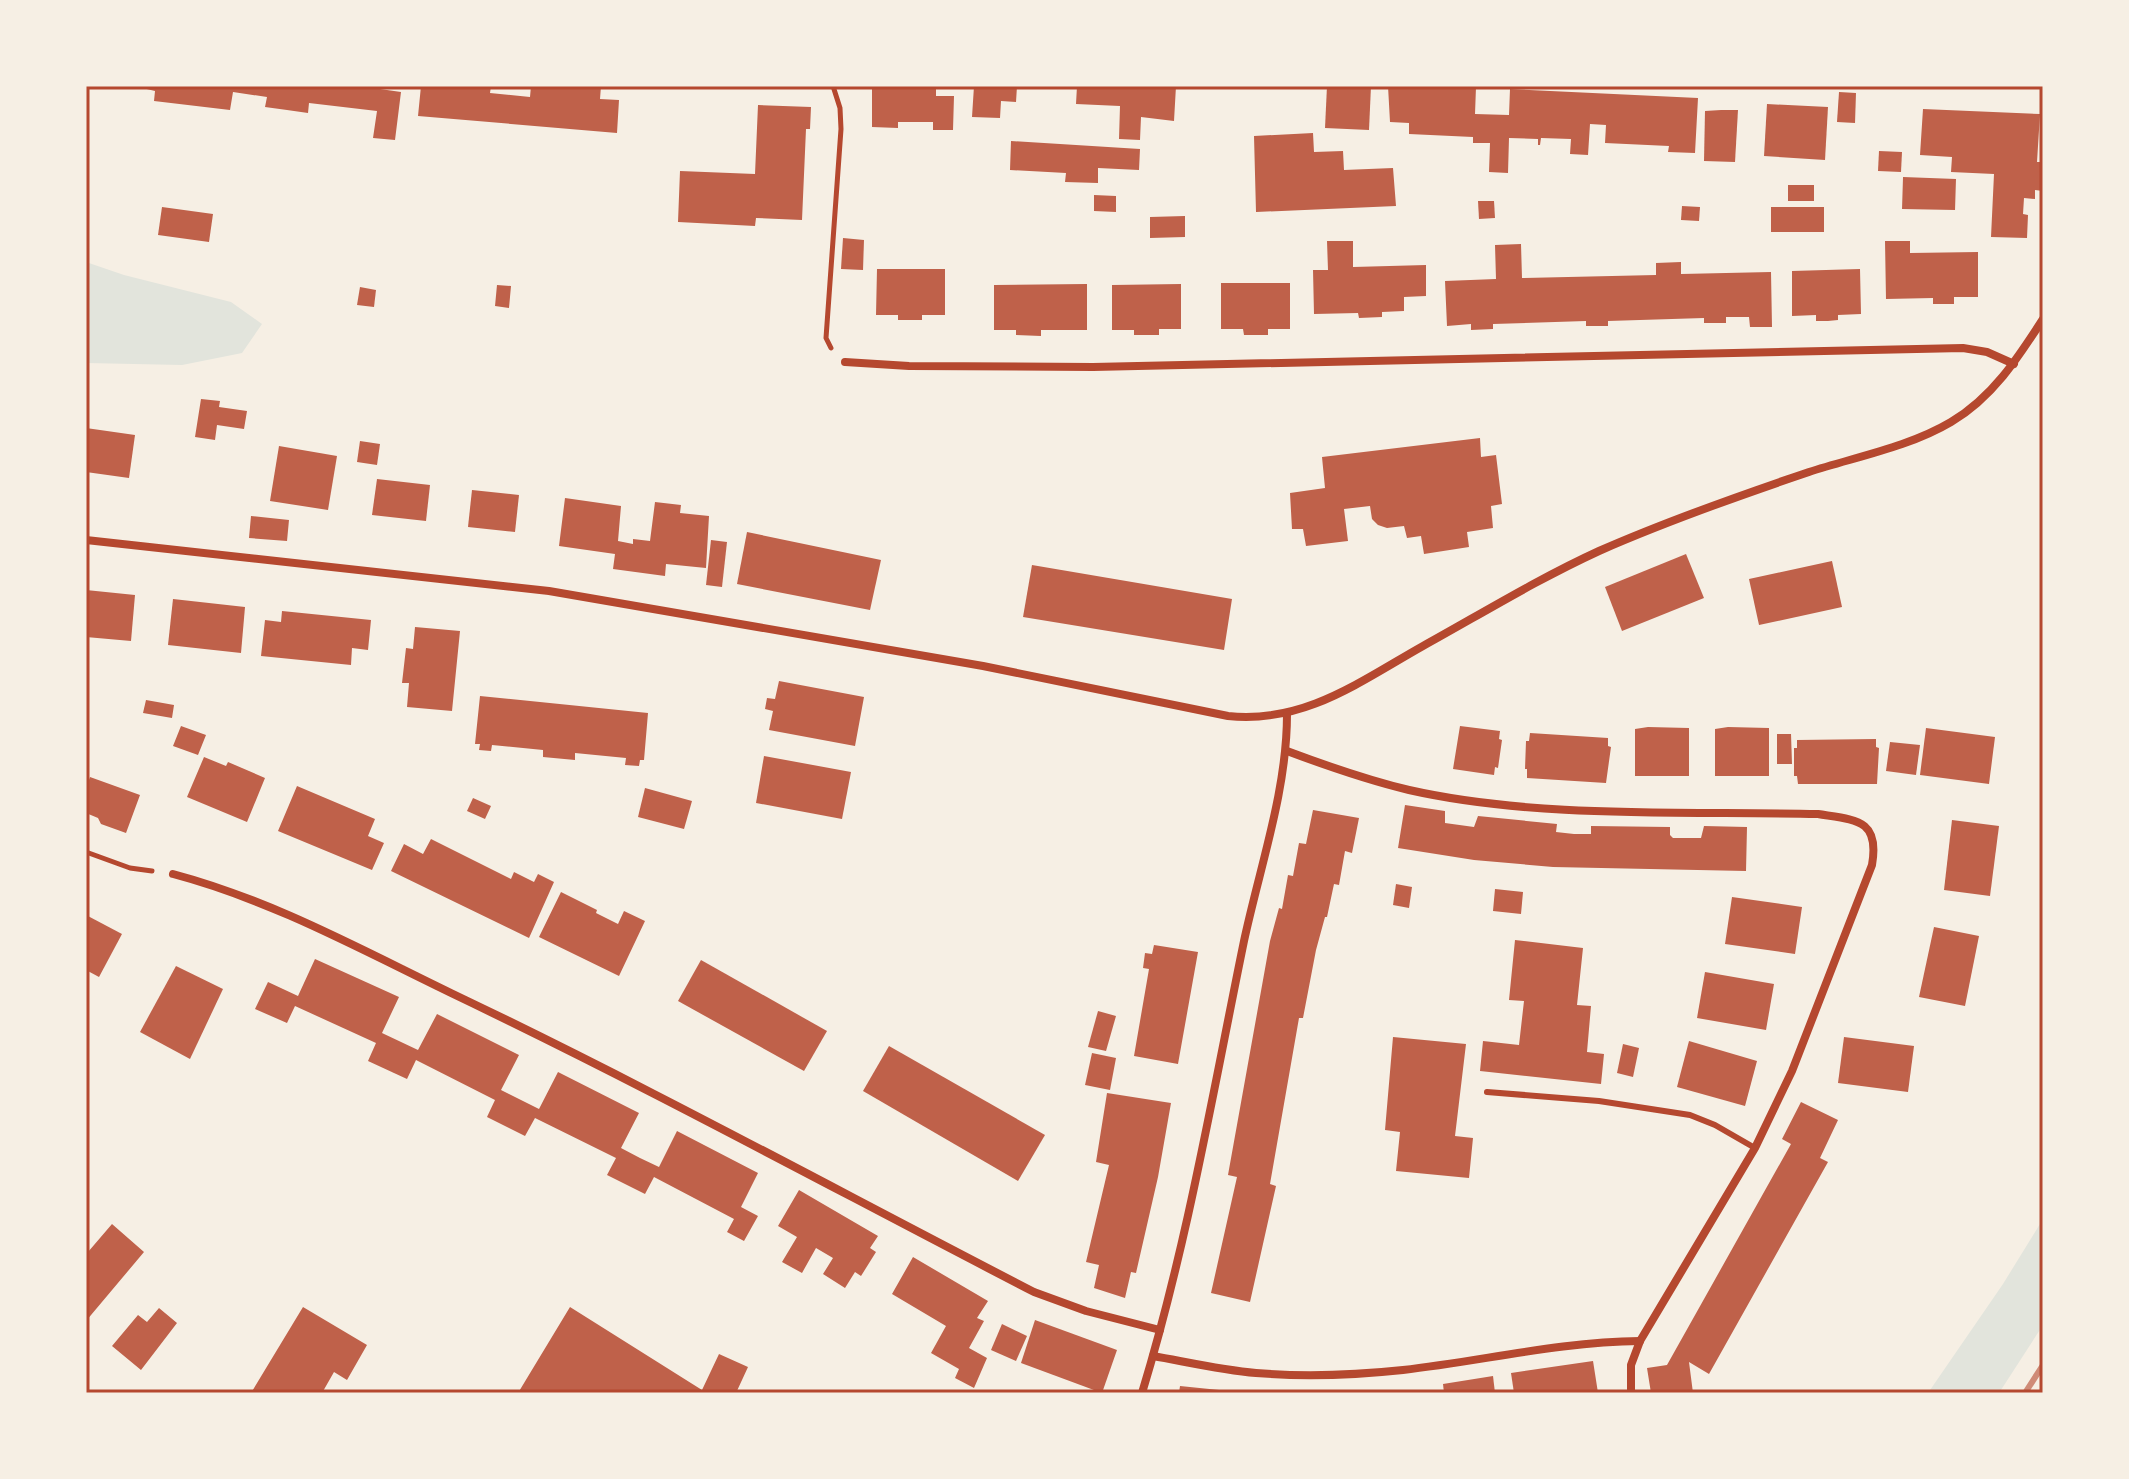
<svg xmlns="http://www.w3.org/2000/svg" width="2129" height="1479" font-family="Poppins,sans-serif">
	<rect width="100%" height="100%" fill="#f6efe4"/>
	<g fill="#e2e4dc">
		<polygon points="86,262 124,275 231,302 262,324 242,353 182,365 86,363"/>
		<polygon points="2043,1219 2043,1325 1999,1393 1928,1393 2003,1284"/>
	</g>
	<g fill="#bf614a">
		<polygon points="134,86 380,86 380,89 401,92 395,140 373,138 377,111 309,103 308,113 287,110 265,107 267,97 233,92 230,110 154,101 155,91"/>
		<polygon points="421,86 491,86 490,93 530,97 531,86 601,86 600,99 619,100 617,133 418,116"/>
		<polygon points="872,86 936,86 936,96 954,96 953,130 933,130 933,122 898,122 898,128 872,127"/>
		<polygon points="974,86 1017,86 1016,102 1001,101 1000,118 972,117"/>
		<polygon points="1077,86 1176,86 1174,121 1141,117 1140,140 1119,139 1120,106 1076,104"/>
		<polygon points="1327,86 1371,86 1369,130 1325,128"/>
		<polygon points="1388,86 1476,87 1475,114 1509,115 1510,89 1698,98 1695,153 1668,152 1669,146 1605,143 1606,125 1590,124 1588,155 1570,154 1571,139 1541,138 1540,145 1538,145 1538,139 1509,138 1508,173 1489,172 1490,143 1473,143 1473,137 1409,134 1409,123 1390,122"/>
		<polygon points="1839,92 1856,93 1855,123 1837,122"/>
		<polygon points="1767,104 1828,107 1825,160 1764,156"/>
		<polygon points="758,105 811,107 810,129 806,129 802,220 756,218 755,226 678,222 680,171 755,174"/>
		<polygon points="1923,109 2040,114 2037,162 2043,162 2043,191 2035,190 2035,199 2024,198 2023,214 2028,215 2027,238 1991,237 1994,174 1951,172 1952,157 1920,155"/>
		<polygon points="1721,110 1738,110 1735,162 1704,161 1705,111"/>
		<polygon points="1313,133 1314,152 1343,151 1344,170 1393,168 1396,206 1256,212 1254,136"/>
		<polygon points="1011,141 1140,149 1139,170 1098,168 1098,183 1065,182 1066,173 1010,170"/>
		<polygon points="1879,151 1902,152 1901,172 1878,171"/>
		<polygon points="1903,177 1956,179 1955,210 1902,209"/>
		<rect x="1788" y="185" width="26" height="16"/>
		<polygon points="1094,195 1116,196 1116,212 1094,211"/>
		<polygon points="1478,201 1494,201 1495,218 1479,219"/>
		<polygon points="1682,206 1700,207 1699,221 1681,220"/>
		<polygon points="162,207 213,214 209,242 158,235"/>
		<rect x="1771" y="207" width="53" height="25"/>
		<polygon points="1185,216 1185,237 1150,238 1150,217"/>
		<polygon points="843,238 864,240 863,270 841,269"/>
		<polygon points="1327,241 1353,241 1353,267 1426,265 1426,296 1404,297 1404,311 1382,312 1382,317 1359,318 1358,313 1314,314 1313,270 1328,270"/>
		<polygon points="1885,241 1910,241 1910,253 1978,252 1978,297 1954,297 1954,304 1933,304 1933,298 1886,299"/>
		<polygon points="1521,244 1522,278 1656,275 1656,263 1681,262 1681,274 1771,272 1772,327 1750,327 1749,317 1726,317 1726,323 1704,323 1704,318 1608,321 1608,326 1586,326 1586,321 1493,324 1493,329 1471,330 1471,324 1447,326 1445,281 1496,279 1495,245"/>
		<polygon points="877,269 945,269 945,315 922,315 922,320 898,320 898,315 876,315"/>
		<polygon points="1860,269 1861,314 1838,315 1838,320 1828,321 1816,321 1816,315 1792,316 1792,271"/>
		<polygon points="1221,283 1290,283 1290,329 1268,329 1268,335 1244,335 1243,329 1221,329"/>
		<polygon points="1087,284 1087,330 1041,330 1041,336 1016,335 1016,330 994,330 994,285"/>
		<polygon points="1181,284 1181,329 1159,329 1159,335 1134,335 1134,330 1112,330 1112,285"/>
		<polygon points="497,285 511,286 509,308 495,306"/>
		<polygon points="360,287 376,290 374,307 357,305"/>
		<polygon points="201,399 220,401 219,407 247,411 244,429 217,425 215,440 195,437"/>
		<polygon points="86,428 135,435 129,478 86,472"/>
		<polygon points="1480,438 1481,457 1496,455 1502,504 1491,506 1493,528 1467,532 1469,547 1424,554 1421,536 1407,538 1404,526 1387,528 1378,525 1372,519 1370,506 1344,509 1348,541 1306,546 1303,529 1292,529 1290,493 1325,488 1322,457"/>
		<polygon points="360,441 380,444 377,465 357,462"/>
		<polygon points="279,446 337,456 328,510 270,501"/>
		<polygon points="377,479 430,485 426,521 372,515"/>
		<polygon points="472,490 519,495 515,532 468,527"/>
		<polygon points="565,498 621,506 618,541 633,544 633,539 650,541 655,502 681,505 680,513 709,516 706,568 666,564 665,576 613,569 615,554 559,546"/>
		<polygon points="251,516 289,520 287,541 249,538"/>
		<polygon points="747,532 881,560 870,610 737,584"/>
		<polygon points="711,540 727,542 722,587 706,585"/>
		<polygon points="1686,554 1704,598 1622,631 1605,587"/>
		<polygon points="1832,561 1842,607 1759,625 1749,579"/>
		<polygon points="1032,565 1232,599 1224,650 1023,617"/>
		<polygon points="86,590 135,595 131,641 86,637"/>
		<polygon points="173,599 245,607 241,653 168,645"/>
		<polygon points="282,611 371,620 368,650 352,648 351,665 261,656 265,620 281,622"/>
		<polygon points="415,627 460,631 452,711 407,707 409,683 402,683 406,648 413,649"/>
		<polygon points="779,681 864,697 855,746 769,730 773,711 765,709 767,698 775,699"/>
		<polygon points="480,696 648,713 644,760 640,760 639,766 625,765 626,758 575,753 575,760 543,757 543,750 492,745 491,751 479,750 480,744 475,744"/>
		<polygon points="146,700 174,705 172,718 143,713"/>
		<polygon points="181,726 206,735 198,755 173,746"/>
		<polygon points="1460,726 1500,731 1499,739 1502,740 1498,768 1495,767 1494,775 1453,769"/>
		<polygon points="1648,727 1689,728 1689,776 1635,776 1635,729"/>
		<polygon points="1728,727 1769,728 1769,776 1715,776 1715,729"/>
		<polygon points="1926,728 1995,737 1989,784 1920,775"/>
		<polygon points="1530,733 1608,738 1608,746 1611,747 1606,783 1527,778 1527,769 1525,769 1526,741 1529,741"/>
		<polygon points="1777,734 1791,734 1792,764 1777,764"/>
		<polygon points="1876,739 1876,747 1879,748 1877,784 1798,784 1797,776 1794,776 1794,748 1797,748 1797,740"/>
		<polygon points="1890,742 1920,745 1916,775 1886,771"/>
		<polygon points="764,756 851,772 842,819 756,803"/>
		<polygon points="204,757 226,766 228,762 265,778 247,822 187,797"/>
		<polygon points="90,777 140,795 126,833 101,824 98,818 86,813 86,789"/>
		<polygon points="297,786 375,819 368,836 384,843 372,870 278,831"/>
		<polygon points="645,788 692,801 684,829 638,817"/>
		<polygon points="473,798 491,806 485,819 467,811"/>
		<polygon points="1405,805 1445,811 1445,823 1474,827 1478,816 1557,824 1556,832 1574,834 1591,834 1591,826 1670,827 1670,835 1673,838 1701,838 1704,826 1747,827 1746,871 1553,867 1474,860 1398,848"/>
		<polygon points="1313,810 1359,818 1352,853 1345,851 1339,885 1334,884 1327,917 1325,917 1316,950 1303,1018 1299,1018 1270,1184 1276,1186 1250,1302 1211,1293 1237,1177 1228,1175 1270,941 1279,908 1282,909 1288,875 1293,876 1299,843 1306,844"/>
		<polygon points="1952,820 1999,826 1990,896 1944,890"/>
		<polygon points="431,839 511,879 514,872 534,882 538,874 554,882 529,938 391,871 404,844 423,854"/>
		<polygon points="1396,884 1412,887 1409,908 1393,905"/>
		<polygon points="1495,889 1523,892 1521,914 1493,911"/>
		<polygon points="561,892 597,910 596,913 618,924 624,911 645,921 619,976 539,937"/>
		<polygon points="1732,897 1802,907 1795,954 1725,944"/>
		<polygon points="86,915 122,934 99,977 86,970"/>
		<polygon points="1934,927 1979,936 1965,1006 1919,997"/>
		<polygon points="1515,940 1583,948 1577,1005 1591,1006 1587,1052 1604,1054 1601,1084 1480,1071 1483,1041 1519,1045 1524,1001 1509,1000"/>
		<polygon points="1154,945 1198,952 1178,1064 1134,1056 1149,969 1143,968 1145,953 1152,954"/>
		<polygon points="315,959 399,997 382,1033 418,1050 437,1014 519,1055 501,1090 539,1109 558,1072 639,1113 621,1148 640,1158 659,1167 677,1131 758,1173 741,1207 758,1216 744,1241 727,1232 734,1219 654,1177 645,1194 607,1175 616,1158 535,1118 525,1136 487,1117 495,1100 416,1060 407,1079 368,1061 376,1043 295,1006 287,1023 255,1009 268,982 298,996"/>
		<polygon points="701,960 827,1031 804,1071 678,1001"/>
		<polygon points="176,966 223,989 190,1059 140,1032"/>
		<polygon points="1705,972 1774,984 1766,1030 1697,1018"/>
		<polygon points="1098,1011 1116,1016 1106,1051 1088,1047"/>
		<polygon points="1393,1037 1466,1044 1455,1136 1473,1138 1469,1178 1396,1171 1400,1132 1385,1130"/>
		<polygon points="1844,1037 1914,1046 1908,1092 1838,1083"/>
		<polygon points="1689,1041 1757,1061 1745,1106 1677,1087"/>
		<polygon points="1623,1044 1639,1048 1633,1077 1617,1073"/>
		<polygon points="889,1046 1045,1135 1018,1181 863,1091"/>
		<polygon points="1092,1053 1116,1058 1110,1090 1085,1085"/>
		<polygon points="1107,1093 1171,1103 1158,1177 1136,1273 1131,1272 1125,1298 1094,1288 1099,1265 1086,1262 1109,1165 1096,1162"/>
		<polygon points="1801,1102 1838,1120 1820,1158 1828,1162 1709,1374 1689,1362 1693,1393 1651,1393 1647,1368 1667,1365 1791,1144 1782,1139"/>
		<polygon points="799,1190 878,1236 870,1248 876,1252 861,1276 855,1272 845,1288 823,1274 833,1258 816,1248 802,1273 782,1262 797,1237 778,1226"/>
		<polygon points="112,1224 144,1252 86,1321 86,1250 88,1252"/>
		<polygon points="913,1257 988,1301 977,1318 984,1321 969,1348 987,1358 974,1388 955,1378 959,1369 931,1353 946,1326 892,1294"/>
		<polygon points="303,1307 367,1345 347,1380 334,1372 322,1393 251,1393"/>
		<polygon points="570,1307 702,1390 719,1354 748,1367 736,1393 518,1393"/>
		<polygon points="159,1308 177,1323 141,1370 112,1346 138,1315 147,1322"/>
		<polygon points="1035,1320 1117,1350 1102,1393 1021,1363"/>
		<polygon points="1002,1324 1027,1336 1016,1361 991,1350"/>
		<polygon points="1593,1361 1598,1393 1514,1393 1511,1373"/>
		<polygon points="1493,1376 1495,1393 1444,1393 1443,1384"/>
		<polygon points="1180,1386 1229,1391 1229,1393 1179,1393"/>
	</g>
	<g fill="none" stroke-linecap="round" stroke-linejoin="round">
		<g stroke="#b5482f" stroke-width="5">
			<polyline points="831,348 826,338 841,129 840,108 833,86"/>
			<polyline points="86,852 130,868 152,871"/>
		</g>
		<polyline stroke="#b5482f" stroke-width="6" points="1487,1092 1599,1101 1690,1115 1715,1125 1755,1148"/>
		<g stroke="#b5482f" stroke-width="8">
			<polyline points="845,362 909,366 1093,367 1963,348 1987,352 2014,364"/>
			<path d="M 86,540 L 549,591 L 983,666 L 1228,716 C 1304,724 1359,682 1423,646 C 1481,614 1538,579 1599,551 C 1667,521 1738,496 1809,472 C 1855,457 1909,447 1951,422 C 1992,398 2018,358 2043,319"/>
			<path d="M 1287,751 C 1327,766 1367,780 1409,790 C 1538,819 1686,811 1818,814 C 1856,820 1880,819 1872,865 L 1792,1071 L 1755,1148 L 1640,1341 L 1631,1365 L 1631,1393"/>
			<path d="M 173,874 C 271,900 360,949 451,993 C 648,1087 840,1192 1034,1292 L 1086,1311 L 1160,1330"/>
			<path d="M 1153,1356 C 1187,1362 1222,1370 1256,1373 C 1304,1377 1356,1375 1403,1370 C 1483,1361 1558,1342 1640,1341"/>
			<path d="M 1142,1393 C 1187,1245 1213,1092 1244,941 C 1260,866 1287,791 1287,714"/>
		</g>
		<polyline stroke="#cf8b77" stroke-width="6" points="2025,1393 2043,1365"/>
	</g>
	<rect width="2129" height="1479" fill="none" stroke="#f6efe4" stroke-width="176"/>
	<rect x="88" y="88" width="1953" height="1303" fill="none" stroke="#b5482f" stroke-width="3"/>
</svg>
